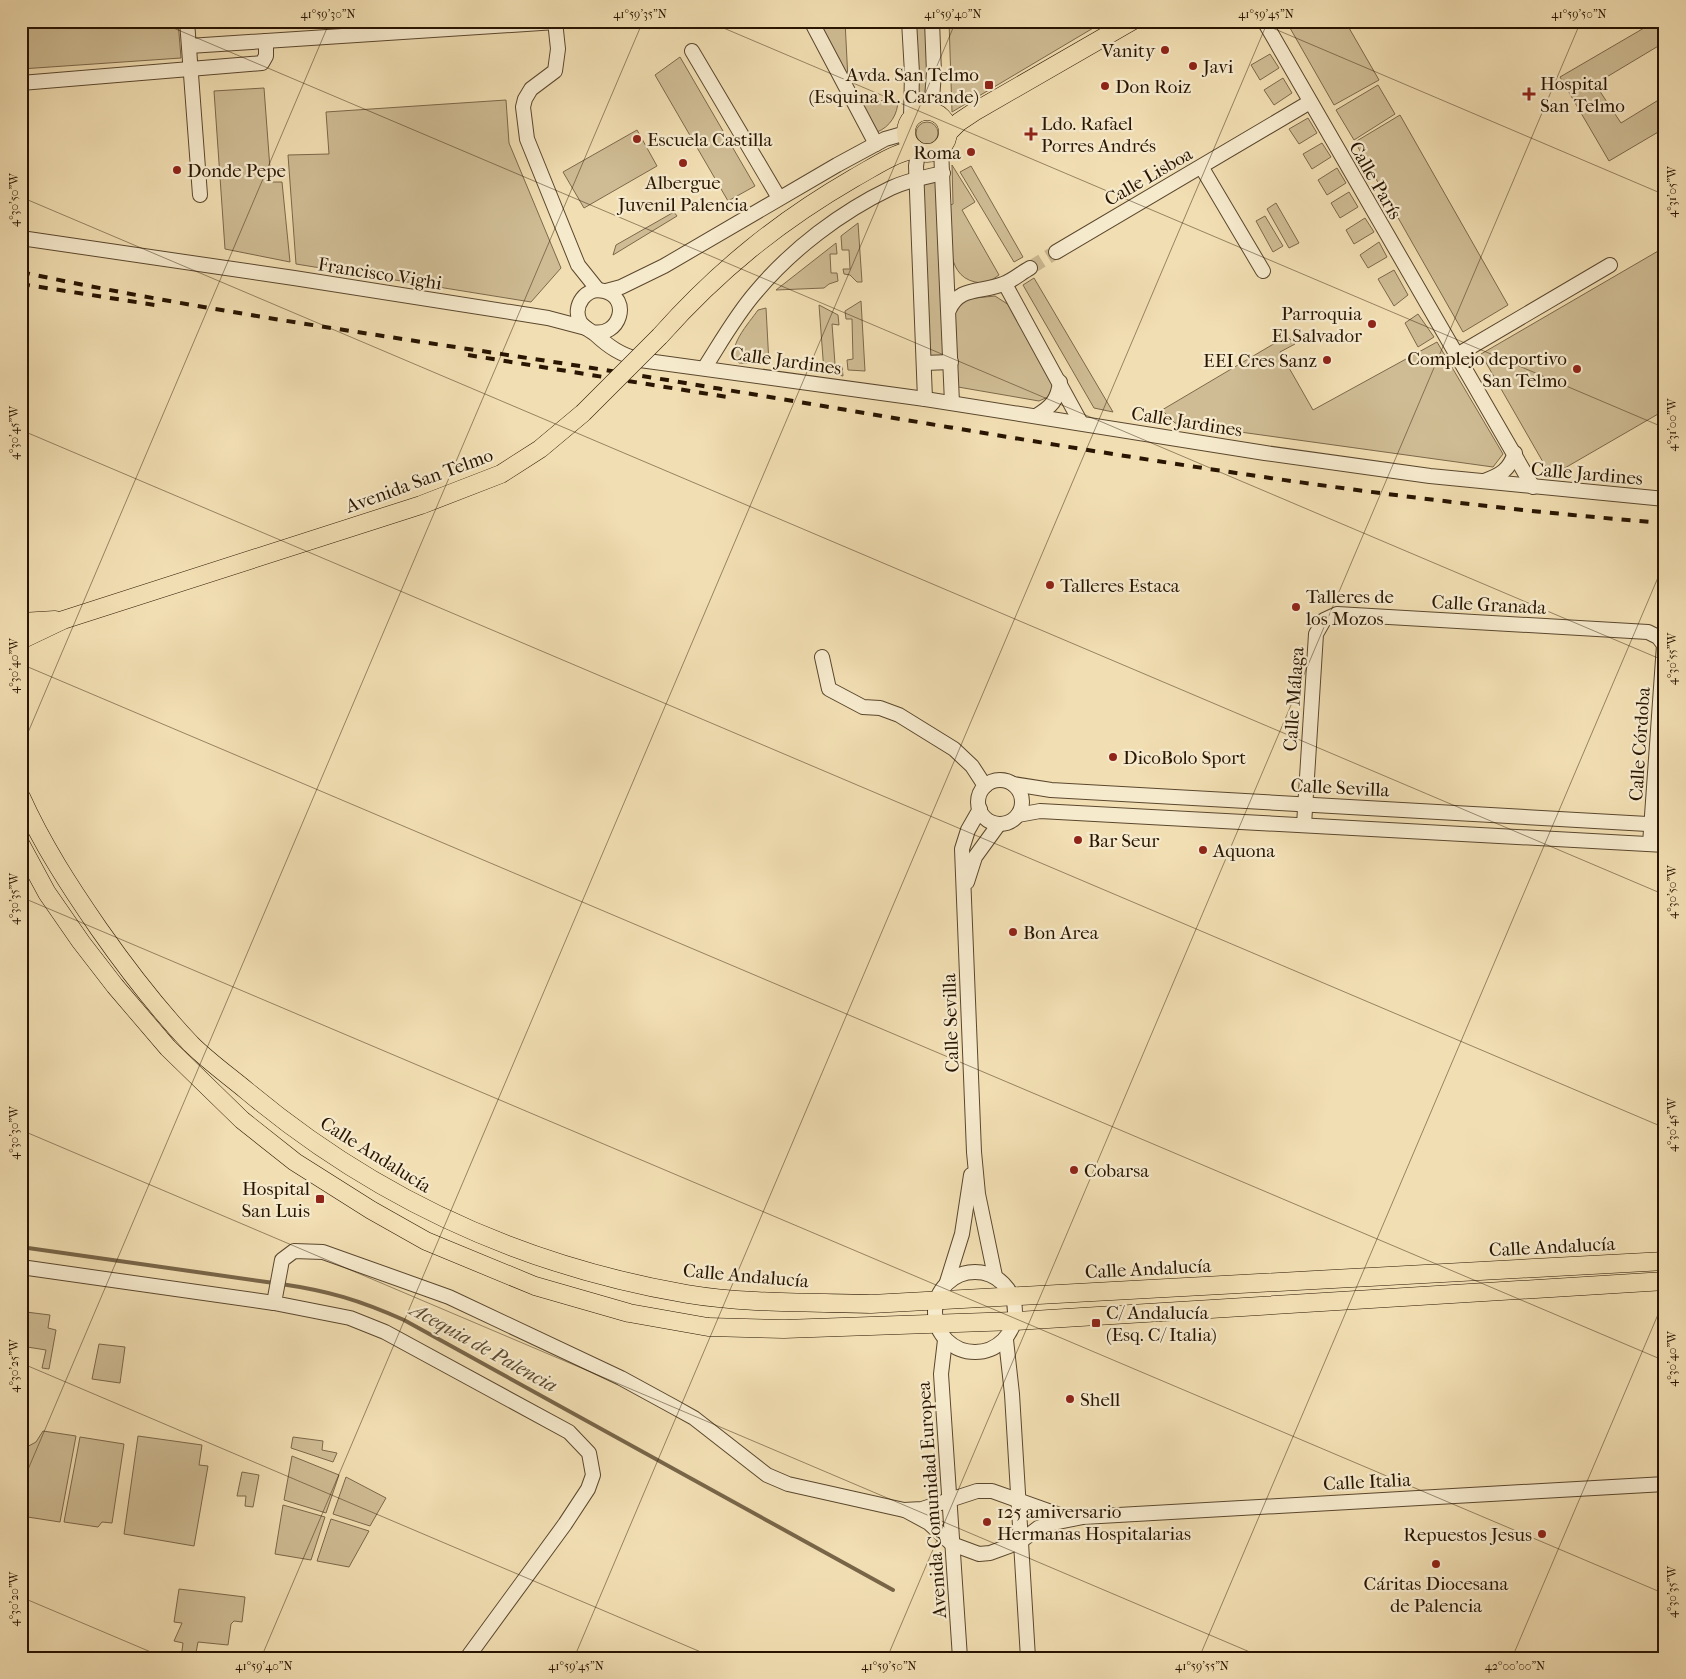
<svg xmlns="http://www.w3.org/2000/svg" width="1686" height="1679" font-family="'IM FELL French Canon',serif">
	<rect width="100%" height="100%" fill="#f1deb2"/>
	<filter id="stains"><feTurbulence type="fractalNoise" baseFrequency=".004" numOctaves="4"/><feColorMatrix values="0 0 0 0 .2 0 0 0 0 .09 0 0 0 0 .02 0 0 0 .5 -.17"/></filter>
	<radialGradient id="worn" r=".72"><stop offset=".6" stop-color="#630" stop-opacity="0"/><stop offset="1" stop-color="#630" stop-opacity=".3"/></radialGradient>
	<g fill="#cfbc94" stroke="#7c684b">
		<polygon points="21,21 178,21 181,58 21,69"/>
		<polygon points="818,21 845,21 848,80"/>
		<polygon points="909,21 932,21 931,111 920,112 911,118"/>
		<polygon points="949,21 1105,21 952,112"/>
		<polygon points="1286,21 1345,21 1379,80 1334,105"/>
		<polygon points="1656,21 1665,21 1665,42 1595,84 1621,123 1665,96 1665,128 1609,161 1560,77"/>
		<polygon points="1270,54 1279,68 1260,80 1251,65"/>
		<polygon points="680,57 755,186 728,201 655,75"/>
		<polygon points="1283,78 1292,93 1274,105 1264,90"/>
		<polygon points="1378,85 1395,114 1354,140 1336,110"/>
		<polygon points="264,88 271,182 282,182 290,262 225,249 214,91"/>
		<polygon points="506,100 509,143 561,268 531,302 296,264 288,155 329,154 326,112"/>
		<path d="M 898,100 C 898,114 890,127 877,132 L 861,101 Z"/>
		<polygon points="1400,115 1508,305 1463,332 1355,142"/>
		<polygon points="1308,118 1317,133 1299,144 1289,129"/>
		<circle cx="927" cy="133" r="11"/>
		<polygon points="637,130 657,166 584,208 563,172"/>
		<polygon points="1322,143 1331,157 1312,169 1303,154"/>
		<path d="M 952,165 L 975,202 L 962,210 L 999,275 C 991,281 985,284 975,282 C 943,275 951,230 950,205 L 953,204 Z"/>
		<polygon points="971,166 1023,257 1014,262 960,172"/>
		<polygon points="1337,168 1346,183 1327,195 1318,180"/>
		<polygon points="943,173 951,362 924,363 917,179"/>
		<polygon points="1349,192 1358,207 1340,218 1331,203"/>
		<polygon points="1276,203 1299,243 1289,248 1267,209"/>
		<polygon points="674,212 677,216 613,255 616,245"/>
		<polygon points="1265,216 1283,246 1273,252 1256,221"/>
		<polygon points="1365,218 1374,232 1354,244 1346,230"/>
		<polygon points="858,223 862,282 857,282 850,275 844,274 843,269 850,269 849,250 842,250 841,236"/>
		<polygon points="1379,242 1387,257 1368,268 1360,255"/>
		<polygon points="836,243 837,254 830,254 831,273 837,273 838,281 829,284 824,288 776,290"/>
		<polygon points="1665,247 1665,410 1551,476 1481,354"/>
		<polygon points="1394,270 1408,295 1394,306 1378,279"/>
		<polygon points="1034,278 1113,412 1094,408 1023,285"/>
		<polygon points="995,296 1009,305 1054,385 1048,397 1039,401 958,387 955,309 966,299"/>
		<polygon points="861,301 865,371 848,370 847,360 853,359 852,319 846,319 845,311"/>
		<polygon points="819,305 838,315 839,325 832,324 835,364 842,366 843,376 824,372"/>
		<path d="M 766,308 L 769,364 L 739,363 C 723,350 750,322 758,310 Z"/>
		<polygon points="1418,314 1434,337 1418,347 1405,323"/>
		<polygon points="1287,336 1295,344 1280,352 1313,410 1437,342 1503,454 1493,467 1175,423 1162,410"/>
		<polygon points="26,1312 50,1315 48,1328 56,1330 49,1369 42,1368 46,1350 21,1346 21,1328"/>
		<polygon points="99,1344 125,1347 120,1383 92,1379"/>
		<polygon points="43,1431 76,1436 60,1522 21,1516 21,1476 25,1448 36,1442"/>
		<polygon points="138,1436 202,1445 199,1465 208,1466 194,1546 124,1534"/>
		<polygon points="80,1437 124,1444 112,1523 102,1522 98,1527 64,1522"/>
		<polygon points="293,1437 323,1441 322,1450 337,1453 333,1462 291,1448"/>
		<polygon points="292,1456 339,1475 326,1513 284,1500"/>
		<polygon points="242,1472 259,1475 253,1507 245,1506 246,1496 237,1496"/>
		<polygon points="346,1477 386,1498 370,1526 333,1514"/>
		<polygon points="283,1505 325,1517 311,1560 275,1554"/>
		<polygon points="331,1519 369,1531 349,1567 317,1561"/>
		<polygon points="179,1589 245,1597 242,1622 234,1621 231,1624 228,1645 198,1642 195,1658 181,1658 183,1643 174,1641 182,1623 174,1622"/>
	</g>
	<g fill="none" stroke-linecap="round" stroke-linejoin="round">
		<g stroke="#786548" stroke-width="4">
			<polyline points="21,1247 274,1283"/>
			<path d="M 281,1284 C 329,1291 359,1300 404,1320 L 893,1590"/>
		</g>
		<polyline stroke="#c9b68f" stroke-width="14" stroke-dasharray="14 7" stroke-linecap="butt" points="1030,268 1056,252"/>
		<g stroke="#5b472e" stroke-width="16">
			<g id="minor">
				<polyline points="187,21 200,195"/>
				<polyline points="555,21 558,49 555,71 531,89 525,99 523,107 527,139 578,265 598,290"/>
				<polyline points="811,21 876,144"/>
				<polyline points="909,21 912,73 911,118"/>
				<polyline points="1264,21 1533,487"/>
				<polyline points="189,46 556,22"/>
				<polyline points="692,51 779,198"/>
				<polyline points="21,83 262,63 266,56 266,41"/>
				<polyline points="931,111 934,73 932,21"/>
				<polyline points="941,149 952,403"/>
				<polyline points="918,152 916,166 925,399"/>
				<polyline points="1202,168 1263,271"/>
				<polyline points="21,238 294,278 548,318 586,328"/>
				<polyline points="1056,252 1310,102"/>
				<polyline points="1005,284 1081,423"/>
				<polyline points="606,291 621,287 664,266 837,165 885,139 906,133"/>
				<path d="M 949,310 C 959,286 981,293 1003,284 C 1012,281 1021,273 1030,268"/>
				<path d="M 592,332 C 620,338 632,298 604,291 C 586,286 572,306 580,322 C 584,328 590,330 595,334 C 609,347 621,355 640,360 L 925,399 L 1265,453 L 1430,476 L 1665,499"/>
				<polyline points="1457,355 1610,265"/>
				<polyline points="924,363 951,362"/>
				<path d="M 705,367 C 721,342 736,315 756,292 C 792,249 841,212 891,188 C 908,180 926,177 943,173"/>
				<path d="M 1036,416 C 1051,407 1058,400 1060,382"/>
				<path d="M 1484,481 C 1501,475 1509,470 1515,453"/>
				<polyline points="822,657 829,689 863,707 880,708 899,715 954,749 972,766 985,786"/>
				<circle cx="1000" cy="802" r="22"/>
				<polyline points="1013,784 1051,790 1665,825"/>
				<polyline points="980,809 968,830 962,849 974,1152 978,1194 995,1276"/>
				<polyline points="1018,815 1040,811 1665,845"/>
				<polyline points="1304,825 1316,634 1324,620 1337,614 1648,632 1658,637 1664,645 1650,844"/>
				<polyline points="967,882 975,857 999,824"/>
				<polyline points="21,1267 274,1303"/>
				<circle cx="975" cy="1312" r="40"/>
				<polyline points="947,1282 962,1234 971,1175"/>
				<polyline points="945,1340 941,1374 960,1658"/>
				<polyline points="1006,1340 1012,1394 1028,1658"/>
				<polyline points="905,1510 929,1523 952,1544 979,1554 990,1553 1020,1542 1038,1528 1053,1523 1083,1517 1665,1484"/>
				<polyline points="21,1657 22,1658"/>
				<polyline points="467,1658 565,1524 588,1489 593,1475 589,1453 569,1432 385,1332 350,1318 274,1303 282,1260 294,1251 323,1252 449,1297 621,1378 676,1408 694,1418 767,1475 788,1484 904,1510 922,1509 977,1491 992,1491 1071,1519"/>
			</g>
		</g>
		<g stroke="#291502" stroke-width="19">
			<g id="major">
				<circle cx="927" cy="132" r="21"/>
				<polyline points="949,132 959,122 974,112 1132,21"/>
				<path d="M 660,336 C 718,271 778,222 854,178 C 874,167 892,154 915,149"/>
				<polyline points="21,622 55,620"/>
				<polyline points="21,640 63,620 421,505 501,474 540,449 583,413"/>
				<path d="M 21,797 C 42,844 70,887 99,929 C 127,969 157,1008 191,1044 C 208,1061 229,1076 247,1091 C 375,1198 523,1266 687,1294 C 747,1304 811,1302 871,1304 L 1665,1261"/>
				<polyline points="21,845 47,893 81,942 115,986 168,1048 242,1120 295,1162 371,1210 426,1241 535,1286 629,1313 708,1327 784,1329 1015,1321 1665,1281"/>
			</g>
		</g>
		<use href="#minor" stroke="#f6eacd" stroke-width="14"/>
		<use href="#major" stroke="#f1deb2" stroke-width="18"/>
		<g stroke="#291502" stroke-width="4" stroke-dasharray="9 9" stroke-linecap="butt">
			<path d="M 21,272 C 245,320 472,347 697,385 C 1019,438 1340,498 1665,523"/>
			<polyline points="21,284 155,305"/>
			<polyline points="468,355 727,397"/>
		</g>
		<g stroke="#291502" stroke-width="19" stroke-linecap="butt">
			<polyline id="major-bridge" points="583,413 660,336"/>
		</g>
		<use href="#major-bridge" stroke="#f1deb2" stroke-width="18"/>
	</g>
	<path fill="none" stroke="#291502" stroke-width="1" stroke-opacity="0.45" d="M 157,21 L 1665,661M 707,21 L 1665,428M 1256,21 L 1665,195M 21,197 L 1665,895M 21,430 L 1665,1128M 21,664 L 1665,1361M 21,749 L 330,21M 21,897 L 1665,1594M 21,1130 L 1264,1658M 21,1363 L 715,1658M 21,1486 L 643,21M 21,1597 L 165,1658M 261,1658 L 956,21M 574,1658 L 1268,21M 887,1658 L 1581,21M 1199,1658 L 1665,561M 1512,1658 L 1665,1298"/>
	<g fill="#8f2418" stroke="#f6eacd" stroke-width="2">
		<circle cx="1165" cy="50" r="5"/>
		<circle cx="1193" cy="66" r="5"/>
		<rect x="984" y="80" width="10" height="10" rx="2.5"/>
		<circle cx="1105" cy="86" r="5"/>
		<path d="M1526.5 86.5h5v5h5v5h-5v5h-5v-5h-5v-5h5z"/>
		<path d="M1028.5 126.5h5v5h5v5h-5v5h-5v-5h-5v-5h5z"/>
		<circle cx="637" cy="139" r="5"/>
		<circle cx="971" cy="152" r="5"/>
		<circle cx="683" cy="163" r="5"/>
		<circle cx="177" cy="170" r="5"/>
		<circle cx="1372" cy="324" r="5"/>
		<circle cx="1327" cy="360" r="5"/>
		<circle cx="1577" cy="369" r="5"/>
		<circle cx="1050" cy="585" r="5"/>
		<circle cx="1296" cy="607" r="5"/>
		<circle cx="1113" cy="757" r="5"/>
		<circle cx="1078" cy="840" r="5"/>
		<circle cx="1203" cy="850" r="5"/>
		<circle cx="1013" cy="932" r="5"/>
		<circle cx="1074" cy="1170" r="5"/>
		<rect x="315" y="1194" width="10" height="10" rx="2.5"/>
		<rect x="1091" y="1318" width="10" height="10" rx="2.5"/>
		<circle cx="1070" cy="1399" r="5"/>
		<circle cx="987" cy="1522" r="5"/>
		<circle cx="1542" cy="1534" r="5"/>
		<circle cx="1436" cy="1564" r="5"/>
	</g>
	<g text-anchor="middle" stroke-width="4.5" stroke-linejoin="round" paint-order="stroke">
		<g font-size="19" fill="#291502" stroke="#f6eacd" text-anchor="start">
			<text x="1155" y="57" text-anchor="end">Vanity</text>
			<text x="1203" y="73">Javi</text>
			<text x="979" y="81" text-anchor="end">Avda. San Telmo<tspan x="979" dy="22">(Esquina R. Carande)</tspan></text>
			<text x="1540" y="90">Hospital<tspan x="1540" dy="22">San Telmo</tspan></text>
			<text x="1115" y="93">Don Roiz</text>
			<text x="1041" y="130">Ldo. Rafael<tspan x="1041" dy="22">Porres Andrés</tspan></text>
			<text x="647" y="146">Escuela Castilla</text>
			<text x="961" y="159" text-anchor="end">Roma</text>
			<text x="187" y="177">Donde Pepe</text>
			<text x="683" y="189" text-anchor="middle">Albergue<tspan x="683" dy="22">Juvenil Palencia</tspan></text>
			<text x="1362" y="320" text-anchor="end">Parroquia<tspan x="1362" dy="22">El Salvador</tspan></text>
			<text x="1567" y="365" text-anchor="end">Complejo deportivo<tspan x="1567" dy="22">San Telmo</tspan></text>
			<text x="1317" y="367" text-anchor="end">EEI Cres Sanz</text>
			<text x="1060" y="592">Talleres Estaca</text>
			<text x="1306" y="603">Talleres de<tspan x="1306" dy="22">los Mozos</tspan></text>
			<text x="1123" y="764">DicoBolo Sport</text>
			<text x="1088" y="847">Bar Seur</text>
			<text x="1213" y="857">Aquona</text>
			<text x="1023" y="939">Bon Area</text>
			<text x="1084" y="1177">Cobarsa</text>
			<text x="310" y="1195" text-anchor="end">Hospital<tspan x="310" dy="22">San Luis</tspan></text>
			<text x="1106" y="1319">C/ Andalucía<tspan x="1106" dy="22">(Esq. C/ Italia)</tspan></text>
			<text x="1080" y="1406">Shell</text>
			<text x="997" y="1518">125 amiversario<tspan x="997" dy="22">Hermanas Hospitalarias</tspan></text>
			<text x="1532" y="1541" text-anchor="end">Repuestos Jesus</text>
			<text x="1436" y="1590" text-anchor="middle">Cáritas Diocesana<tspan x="1436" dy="22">de Palencia</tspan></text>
		</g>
		<g font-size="19" fill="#291502" stroke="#f6eacd">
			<text transform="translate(1148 176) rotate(-30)" y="7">Calle Lisboa</text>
			<text transform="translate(1376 180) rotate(60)" y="7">Calle París</text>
			<text transform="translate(380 273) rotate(9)" y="7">Francisco Vighi</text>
			<text transform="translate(786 360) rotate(8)" y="7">Calle Jardines</text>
			<text transform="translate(1187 421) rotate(9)" y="7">Calle Jardines</text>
			<text transform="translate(1587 473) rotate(5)" y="7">Calle Jardines</text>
			<text transform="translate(419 480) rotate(-20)" y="7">Avenida San Telmo</text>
			<text transform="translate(1489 604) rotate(3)" y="7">Calle Granada</text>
			<text transform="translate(1293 699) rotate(-86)" y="7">Calle Málaga</text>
			<text transform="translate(1639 744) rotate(-86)" y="7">Calle Córdoba</text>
			<text transform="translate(1340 787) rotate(3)" y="7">Calle Sevilla</text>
			<text transform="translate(950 1023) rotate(-92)" y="7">Calle Sevilla</text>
			<text transform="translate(376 1154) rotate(32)" y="7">Calle Andalucía</text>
			<text transform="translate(1552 1246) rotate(-3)" y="7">Calle Andalucía</text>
			<text transform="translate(1148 1268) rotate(-3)" y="7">Calle Andalucía</text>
			<text transform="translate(746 1275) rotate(5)" y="7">Calle Andalucía</text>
			<text transform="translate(1367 1481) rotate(-3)" y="7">Calle Italia</text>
			<text transform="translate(931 1500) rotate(-94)" y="7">Avenida Comunidad Europea</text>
		</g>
		<g font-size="20" font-style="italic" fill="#5e4a30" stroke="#f6eacd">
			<text transform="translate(484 1347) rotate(29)" y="7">Acequia de Palencia</text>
		</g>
	</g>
	<rect width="1686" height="1679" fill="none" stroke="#f1deb2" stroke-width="55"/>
	<rect x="28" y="28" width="1630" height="1624" fill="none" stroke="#291502" stroke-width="2"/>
	<g font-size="12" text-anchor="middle" fill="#291502">
		<text x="328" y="18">41°59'30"N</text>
		<text x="640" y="18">41°59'35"N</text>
		<text x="953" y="18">41°59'40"N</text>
		<text x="1266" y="18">41°59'45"N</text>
		<text x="1579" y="18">41°59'50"N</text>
		<text transform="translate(1672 192) rotate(-90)" y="4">4°31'05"W</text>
		<text transform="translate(14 200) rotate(-90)" y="4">4°30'50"W</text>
		<text transform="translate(1672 425) rotate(-90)" y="4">4°31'00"W</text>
		<text transform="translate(14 433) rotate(-90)" y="4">4°30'45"W</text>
		<text transform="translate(1672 659) rotate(-90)" y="4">4°30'55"W</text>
		<text transform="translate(14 666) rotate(-90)" y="4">4°30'40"W</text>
		<text transform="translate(1672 892) rotate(-90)" y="4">4°30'50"W</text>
		<text transform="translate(14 899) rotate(-90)" y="4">4°30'35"W</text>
		<text transform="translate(1672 1125) rotate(-90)" y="4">4°30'45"W</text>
		<text transform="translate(14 1133) rotate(-90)" y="4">4°30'30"W</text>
		<text transform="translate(1672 1359) rotate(-90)" y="4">4°30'40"W</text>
		<text transform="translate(14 1366) rotate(-90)" y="4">4°30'25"W</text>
		<text transform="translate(1672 1592) rotate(-90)" y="4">4°30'35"W</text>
		<text transform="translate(14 1599) rotate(-90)" y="4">4°30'20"W</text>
		<text x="264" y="1670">41°59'40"N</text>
		<text x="576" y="1670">41°59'45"N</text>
		<text x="889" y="1670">41°59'50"N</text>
		<text x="1202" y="1670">41°59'55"N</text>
		<text x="1515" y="1670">42°00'00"N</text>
	</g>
	<rect width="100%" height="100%" filter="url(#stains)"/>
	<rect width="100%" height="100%" fill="url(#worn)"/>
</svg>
